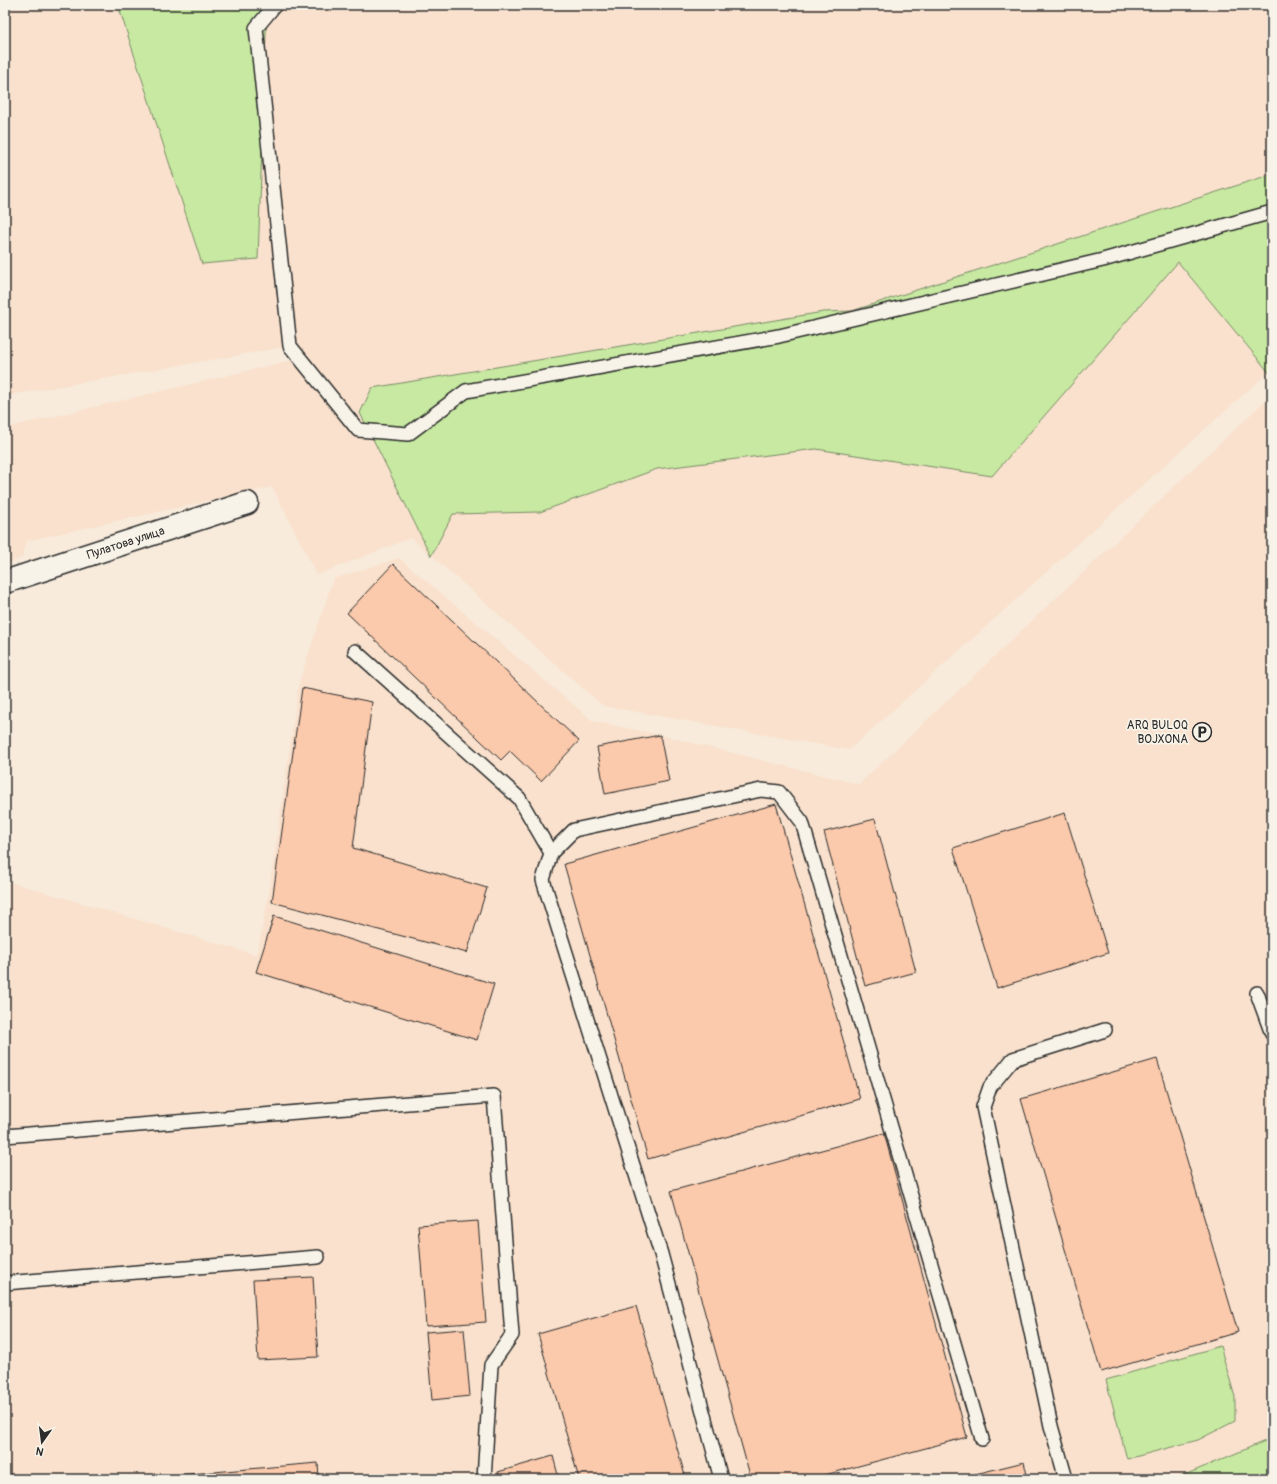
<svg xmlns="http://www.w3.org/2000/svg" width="1277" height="1484" font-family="Pangolin,sans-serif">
	<rect width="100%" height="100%" fill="#f8ebdc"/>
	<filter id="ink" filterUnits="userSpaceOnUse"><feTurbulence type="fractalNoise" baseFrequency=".025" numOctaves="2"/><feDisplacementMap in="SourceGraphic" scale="8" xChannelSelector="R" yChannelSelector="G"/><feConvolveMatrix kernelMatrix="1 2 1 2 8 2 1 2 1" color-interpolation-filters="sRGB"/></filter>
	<g filter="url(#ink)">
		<g fill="#f9e1cd">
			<polygon points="5,5 1272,5 1272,369 849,750 603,706 411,538 317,575 272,487 26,541 22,558 5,565 5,428 305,357 297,345 5,396"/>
			<polygon points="1272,394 1272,1479 5,1479 5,886 7,881 257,955 269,892 299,683 333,579 399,558 593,721 660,735 859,784"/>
		</g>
		<g fill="#c7e9a1" stroke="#798a66">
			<polygon points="118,5 267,5 258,259 202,264"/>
			<polygon points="1272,174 1272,376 1178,262 992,476 816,449 657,469 540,512 453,514 431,556 360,413 372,388 823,312 852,311"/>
			<polygon points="1220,1346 1235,1397 1235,1421 1198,1440 1127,1459 1106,1380"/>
			<polygon points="1272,1438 1272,1479 1175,1479"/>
		</g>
		<g fill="#fbc9ab" stroke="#2b2b2b">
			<polygon points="393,564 579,741 541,781 510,751 501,760 347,613"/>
			<polygon points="302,688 372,702 353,848 487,888 467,953 272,902"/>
			<polygon points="660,735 669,781 605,794 597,747"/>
			<polygon points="776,804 860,1099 648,1159 564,864"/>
			<polygon points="1065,813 1108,953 997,988 953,848"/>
			<polygon points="875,819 916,972 865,986 824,832"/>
			<polygon points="274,916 494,984 477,1040 256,972"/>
			<polygon points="1157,1059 1238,1332 1101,1372 1021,1099"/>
			<polygon points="884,1133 967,1437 810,1479 751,1479 671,1191"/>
			<polygon points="478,1221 486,1322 426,1326 418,1225"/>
			<polygon points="313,1277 318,1357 258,1360 253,1280"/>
			<polygon points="636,1306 686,1479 579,1479 538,1334"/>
			<polygon points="464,1329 470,1396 432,1400 426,1332"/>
			<polygon points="553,1456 559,1479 500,1479 498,1472"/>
			<polygon points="1024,1462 1028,1479 955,1479"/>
			<polygon points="318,1463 319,1479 132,1479"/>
		</g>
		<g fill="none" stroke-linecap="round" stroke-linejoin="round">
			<g stroke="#2b2b2b" stroke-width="16">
				<g id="lane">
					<polyline points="275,5 256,28 290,346 358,430 408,434 466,391 779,336 1103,260 1272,212"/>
					<polyline points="355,651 519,798 551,853"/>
					<polyline points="1257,993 1272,1034"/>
					<polyline points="5,1136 494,1096 512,1335 491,1365 484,1479"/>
					<polyline points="5,1283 318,1257"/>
					<polyline points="721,1479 661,1254 543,880 551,853 574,830 761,790 779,792 802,822 982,1439"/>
					<polyline points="1066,1479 1051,1426 983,1107 990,1087 1013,1059 1105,1030"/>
				</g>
			</g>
			<g stroke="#2b2b2b" stroke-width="25">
				<g id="street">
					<path id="s1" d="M 5,582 L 247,503"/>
				</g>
			</g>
			<use href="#lane" stroke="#f7f3e8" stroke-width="13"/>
			<use href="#street" stroke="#f7f3e8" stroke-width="22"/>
		</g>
	</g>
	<defs>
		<g id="parking-ring" transform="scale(1)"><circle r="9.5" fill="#f7f3e8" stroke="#2b2b2b" stroke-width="1.5"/><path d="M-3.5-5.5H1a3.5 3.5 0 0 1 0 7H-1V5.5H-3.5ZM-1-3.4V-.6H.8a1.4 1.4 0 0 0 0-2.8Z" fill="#2b2b2b"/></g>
	</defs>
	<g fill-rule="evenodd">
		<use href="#parking-ring" x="1202" y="732"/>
	</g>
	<g text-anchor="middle" stroke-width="3.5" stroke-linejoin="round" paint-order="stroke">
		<g font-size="12" fill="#2b2b2b" stroke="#f7f3e8">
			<text dy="4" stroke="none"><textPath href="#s1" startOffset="127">Пулатова улица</textPath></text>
		</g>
		<g font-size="12" fill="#2b2b2b" stroke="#f7f3e8" text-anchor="end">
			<text x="1188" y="729">ARQ BULOQ<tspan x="1188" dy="14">BOJXONA</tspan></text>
		</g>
	</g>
	<rect width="1277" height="1484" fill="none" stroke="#f7f3e8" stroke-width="20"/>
	<rect x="10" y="10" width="1257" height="1464" fill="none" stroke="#2b2b2b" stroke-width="1.5" filter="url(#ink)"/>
	<g transform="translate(42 1442) rotate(194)" stroke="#f7f3e8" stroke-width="3" paint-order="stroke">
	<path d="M0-3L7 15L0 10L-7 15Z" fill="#2b2b2b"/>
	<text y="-6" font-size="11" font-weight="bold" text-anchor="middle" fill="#2b2b2b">N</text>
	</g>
</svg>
